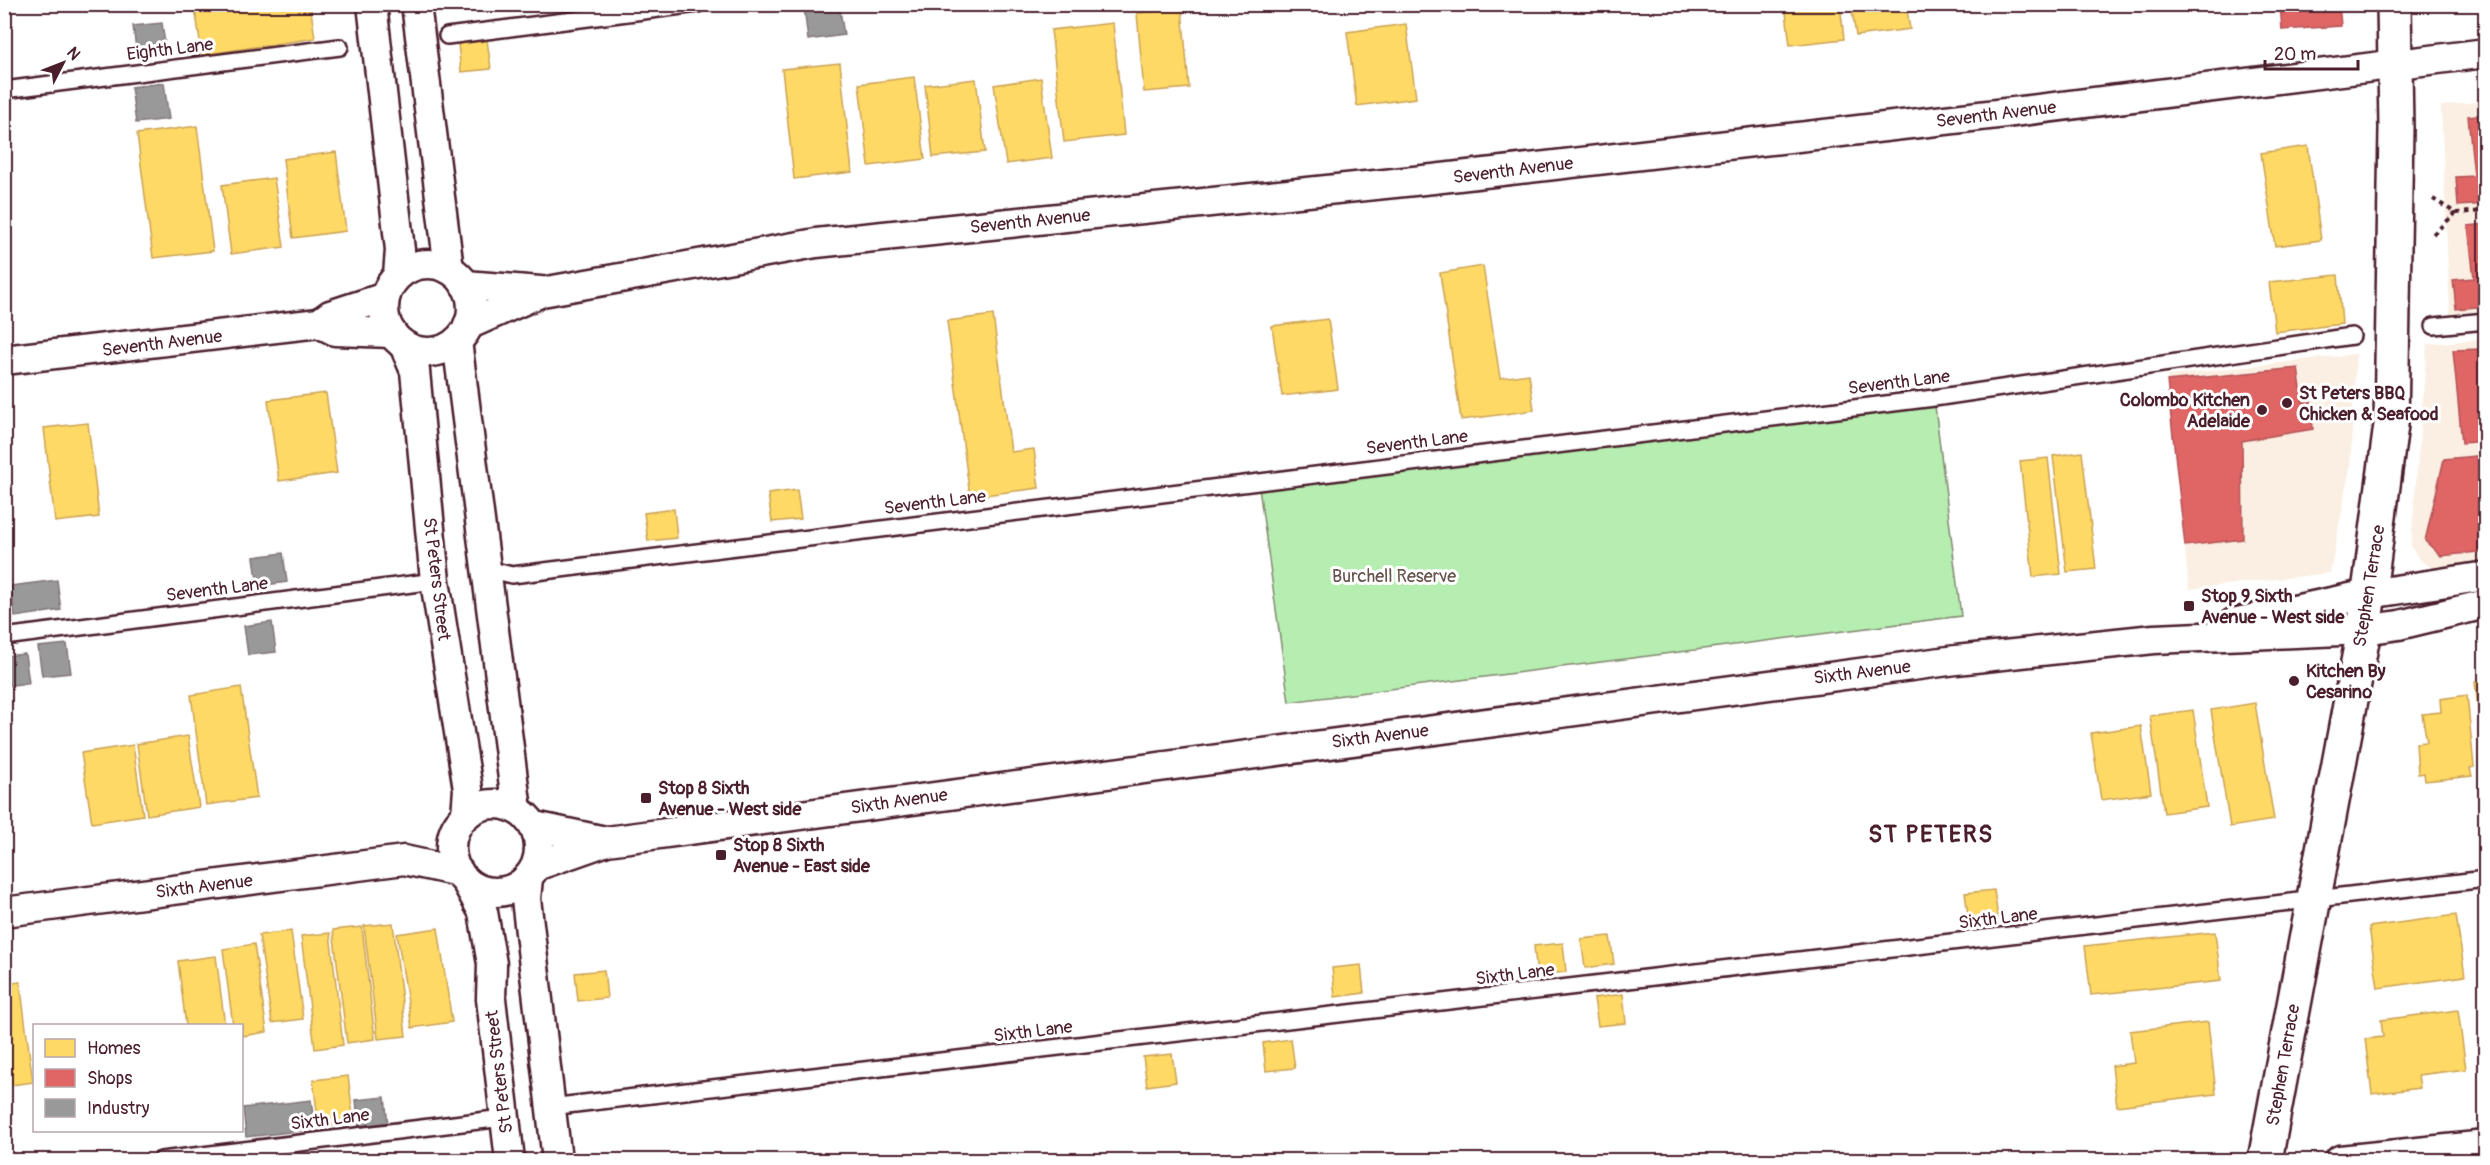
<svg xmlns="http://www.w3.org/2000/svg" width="2490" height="1165" font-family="Pangolin,sans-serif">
	<rect width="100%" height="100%" fill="#fff"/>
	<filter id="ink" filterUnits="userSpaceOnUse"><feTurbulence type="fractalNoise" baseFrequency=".0167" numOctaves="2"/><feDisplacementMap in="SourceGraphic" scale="12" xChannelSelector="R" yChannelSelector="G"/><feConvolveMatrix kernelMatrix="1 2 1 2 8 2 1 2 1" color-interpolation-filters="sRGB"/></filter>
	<g filter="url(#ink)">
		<g fill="#faefe2">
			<polygon points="2485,101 2485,310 2450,314 2441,106"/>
			<polygon points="2485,339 2485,561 2438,572 2420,560 2411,547 2427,344"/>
			<polygon points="2356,354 2350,468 2330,573 2189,589 2167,376"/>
		</g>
		<polygon fill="#b6eeb1" stroke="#80866e" stroke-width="1.5" points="1934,398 1961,616 1289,702 1258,481"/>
		<g fill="#ffd966" stroke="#c9a154" stroke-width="1.5">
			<polygon points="210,4 310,4 315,38 202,55 195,7"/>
			<polygon points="1785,4 1840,4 1844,39 1790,45"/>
			<polygon points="1851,4 1906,4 1910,29 1856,36"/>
			<polygon points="1182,9 1189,88 1144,92 1137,13"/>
			<polygon points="1113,23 1124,135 1064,142 1051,30"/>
			<polygon points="1406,24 1416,98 1357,106 1347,32"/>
			<polygon points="487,40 491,69 461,72 458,44"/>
			<polygon points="840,63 852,172 794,179 782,69"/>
			<polygon points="914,77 925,159 869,166 859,84"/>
			<polygon points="1041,78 1052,158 1006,164 994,85"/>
			<polygon points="976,79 985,152 933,157 925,85"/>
			<polygon points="197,126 213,251 153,258 137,134"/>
			<polygon points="2308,146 2321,240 2275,246 2261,153"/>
			<polygon points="336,152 346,231 293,238 283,159"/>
			<polygon points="274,178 284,247 231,254 222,185"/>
			<polygon points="1483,266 1500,378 1529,374 1534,410 1461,420 1440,273"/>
			<polygon points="2338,275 2342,324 2275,332 2269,282"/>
			<polygon points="993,315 1011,452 1034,449 1039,488 970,497 947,321"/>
			<polygon points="1328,319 1338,389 1282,396 1272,326"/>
			<polygon points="326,393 337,473 279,481 268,400"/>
			<polygon points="88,423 99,517 55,522 44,428"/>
			<polygon points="2082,452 2096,569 2067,572 2053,456"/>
			<polygon points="2048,458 2061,574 2033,577 2020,461"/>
			<polygon points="797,490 801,519 772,522 768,494"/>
			<polygon points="674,509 677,538 648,541 644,513"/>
			<polygon points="2486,681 2486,760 2484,760 2475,682"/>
			<polygon points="241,687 257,798 206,805 191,695"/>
			<polygon points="2467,695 2474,767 2470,768 2472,776 2425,781 2424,773 2418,774 2416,743 2427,742 2422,714 2441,712 2440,699"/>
			<polygon points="2255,703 2274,820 2230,827 2211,710"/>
			<polygon points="2193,710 2207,807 2164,813 2150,716"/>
			<polygon points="2141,726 2151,793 2101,800 2091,733"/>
			<polygon points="188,736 199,807 147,815 137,744"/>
			<polygon points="133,745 143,815 92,823 81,753"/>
			<polygon points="1994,890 1998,918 1969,922 1965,893"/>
			<polygon points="2456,915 2465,976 2378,988 2369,927"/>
			<polygon points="393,923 406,1036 378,1039 364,926"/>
			<polygon points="362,927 375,1039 347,1043 333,930"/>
			<polygon points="438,928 452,1022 412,1028 397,934"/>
			<polygon points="291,931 303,1019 272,1023 259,935"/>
			<polygon points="2215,932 2221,981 2091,995 2085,946"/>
			<polygon points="330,933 343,1045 315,1049 301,936"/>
			<polygon points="1610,936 1614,964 1585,968 1581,939"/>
			<polygon points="1563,943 1566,972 1537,975 1534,946"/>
			<polygon points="254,944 267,1032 242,1036 242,1026 233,1026 223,949"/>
			<polygon points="216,956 225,1026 186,1026 178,961"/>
			<polygon points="1361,965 1364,993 1335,997 1332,968"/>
			<polygon points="604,970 607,998 578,1001 575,973"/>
			<polygon points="20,982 33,1082 4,1086 4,984"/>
			<polygon points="1623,994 1626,1023 1598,1026 1594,998"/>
			<polygon points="2458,1010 2466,1069 2418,1075 2420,1088 2372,1094 2365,1039 2383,1037 2381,1020"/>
			<polygon points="2208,1022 2216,1094 2117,1106 2112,1066 2134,1063 2130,1031"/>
			<polygon points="1291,1039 1295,1068 1266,1071 1263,1043"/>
			<polygon points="1172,1054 1176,1082 1147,1086 1143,1057"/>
			<polygon points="348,1076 354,1123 319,1127 313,1080"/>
		</g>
		<g fill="#e06666" stroke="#b35154" stroke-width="1.5">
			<polygon points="2280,4 2339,4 2341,26 2282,30"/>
			<polygon points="2486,114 2486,204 2458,206 2456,177 2474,176 2468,116"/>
			<polygon points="2486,224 2486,306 2456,309 2453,280 2474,278 2468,226"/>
			<polygon points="2482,349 2486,378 2486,441 2462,443 2453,350"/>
			<polygon points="2298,368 2303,402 2311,401 2313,429 2242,441 2243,539 2185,546 2167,381"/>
			<polygon points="2486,455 2486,551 2441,556 2425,541 2444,459"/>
		</g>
		<g fill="#999" stroke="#817478" stroke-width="1.5">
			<polygon points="822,4 839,4 844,35 808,40 804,7"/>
			<polygon points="162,23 166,52 137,56 133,26"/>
			<polygon points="164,83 169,119 136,123 131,87"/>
			<polygon points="283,553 287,582 258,586 254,557"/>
			<polygon points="57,580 61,610 15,617 11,586"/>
			<polygon points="272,622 276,652 248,655 244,626"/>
			<polygon points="67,644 71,673 42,676 38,647"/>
			<polygon points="25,654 29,683 4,686 4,656"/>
			<polygon points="385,1097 388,1125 359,1129 356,1100"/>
			<polygon points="311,1100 315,1129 246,1137 243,1108"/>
			<polygon points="367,1154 368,1160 339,1160 338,1157"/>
		</g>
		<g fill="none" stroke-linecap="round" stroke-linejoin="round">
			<g stroke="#4a1f2b" stroke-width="20">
				<g id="service">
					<polyline points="447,36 698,4"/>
					<polyline points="4,90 340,47"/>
					<polyline points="2434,326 2486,321"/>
					<polyline points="487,569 512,575 1934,398 2352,336"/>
					<polyline points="4,637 435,581"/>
					<polyline points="550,1107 2486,879"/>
					<polyline points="161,1160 503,1118"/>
				</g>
			</g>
			<g stroke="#4a1f2b" stroke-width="33">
				<g id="minor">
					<polyline points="372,4 400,250 398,275"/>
					<polyline points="416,4 449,269"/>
					<circle cx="428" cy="308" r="44"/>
					<polyline points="465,285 540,291"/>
					<polyline points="319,323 335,331 392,333"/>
					<polyline points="468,325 542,292 816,243 1433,179 1997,114 2486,53"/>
					<polyline points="457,341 517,810"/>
					<polyline points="404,345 415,371 435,581 468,789 466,815"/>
					<polyline points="4,360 319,323 330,315 385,297"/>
					<polyline points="2233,623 2369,594 2486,576"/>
					<circle cx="495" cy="848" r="44"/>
					<polyline points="534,826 605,841"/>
					<polyline points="536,866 607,841 1956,660 2154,639 2364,630 2399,625 2486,604"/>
					<polyline points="528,878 526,899 557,1160"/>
					<polyline points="466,881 483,912 492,964 491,999 510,1160"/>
					<polyline points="4,912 404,860 459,872"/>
					<polyline points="2340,1160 2486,1145"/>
				</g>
			</g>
			<g stroke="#4a1f2b" stroke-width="38">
				<polyline id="secondary" points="2265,1160 2364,630 2391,425 2396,128 2394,4"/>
			</g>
			<g stroke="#4a1f2b" stroke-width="4" stroke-dasharray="4.5 4.5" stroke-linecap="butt">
				<polyline points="2456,213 2486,211"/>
				<polyline points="2433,234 2456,213 2433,199"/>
			</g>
			<use href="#service" stroke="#fff" stroke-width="15"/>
			<use href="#minor" stroke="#fff" stroke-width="28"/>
			<use href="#secondary" stroke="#fff" stroke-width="33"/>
		</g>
	</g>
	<g fill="#4a1f2b" stroke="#fff" stroke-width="2">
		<circle cx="2287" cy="403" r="6"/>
		<circle cx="2262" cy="410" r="6"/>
		<rect x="2183" y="600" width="12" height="12" rx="3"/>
		<circle cx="2294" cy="681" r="6"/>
		<rect x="640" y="792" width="12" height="12" rx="3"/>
		<rect x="715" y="849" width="12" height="12" rx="3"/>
	</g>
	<g text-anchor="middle" stroke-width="6" stroke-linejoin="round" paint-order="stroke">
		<g font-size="18" fill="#4a1f2b" stroke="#fff">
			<text transform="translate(170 49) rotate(-7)" y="6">Eighth Lane</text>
			<text transform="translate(1996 114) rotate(-7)" y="6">Seventh Avenue</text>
			<text transform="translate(1513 170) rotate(-7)" y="6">Seventh Avenue</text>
			<text transform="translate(1030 221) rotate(-6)" y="6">Seventh Avenue</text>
			<text transform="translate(162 343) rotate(-7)" y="6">Seventh Avenue</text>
			<text transform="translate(1899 382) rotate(-7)" y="6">Seventh Lane</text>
			<text transform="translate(1417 442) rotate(-7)" y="6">Seventh Lane</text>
			<text transform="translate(935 502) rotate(-7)" y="6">Seventh Lane</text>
			<text transform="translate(437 579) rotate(83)" y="6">St Peters Street</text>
			<text transform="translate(2369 586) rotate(-81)" y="6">Stephen Terrace</text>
			<text transform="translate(217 589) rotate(-7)" y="6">Seventh Lane</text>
			<text transform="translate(1862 672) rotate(-7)" y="6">Sixth Avenue</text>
			<text transform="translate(1380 736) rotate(-7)" y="6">Sixth Avenue</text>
			<text transform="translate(899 801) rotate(-8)" y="6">Sixth Avenue</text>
			<text transform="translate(204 886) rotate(-7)" y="6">Sixth Avenue</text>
			<text transform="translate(1998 918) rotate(-7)" y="6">Sixth Lane</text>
			<text transform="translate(1515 974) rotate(-7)" y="6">Sixth Lane</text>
			<text transform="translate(1033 1031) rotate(-7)" y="6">Sixth Lane</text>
			<text transform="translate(2283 1065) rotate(-80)" y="6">Stephen Terrace</text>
			<text transform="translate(499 1072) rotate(-97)" y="6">St Peters Street</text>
			<text transform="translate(330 1119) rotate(-7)" y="6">Sixth Lane</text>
		</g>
		<g font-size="18" font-weight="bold" fill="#4a1f2b" stroke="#fff" text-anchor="start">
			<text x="2299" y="399">St Peters BBQ<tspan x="2299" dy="21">Chicken &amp; Seafood</tspan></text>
			<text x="2250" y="406" text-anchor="end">Colombo Kitchen<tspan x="2250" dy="21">Adelaide</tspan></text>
			<text x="2201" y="602">Stop 9 Sixth<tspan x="2201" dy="21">Avenue - West side</tspan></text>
			<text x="2306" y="677">Kitchen By<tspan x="2306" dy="21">Cesarino</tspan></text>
			<text x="658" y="794">Stop 8 Sixth<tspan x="658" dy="21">Avenue - West side</tspan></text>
			<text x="733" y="851">Stop 8 Sixth<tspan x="733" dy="21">Avenue - East side</tspan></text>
		</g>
		<g font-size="18" fill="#65534c" stroke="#fff">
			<text x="1394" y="582">Burchell Reserve</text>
		</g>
		<g font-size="24" font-weight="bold" letter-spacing="1.5" fill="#4a1f2b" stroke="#fff">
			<text x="1931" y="842">ST PETERS</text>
		</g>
	</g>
	<rect width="2490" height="1165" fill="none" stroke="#fff" stroke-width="24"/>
	<rect x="12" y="12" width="2466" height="1141" fill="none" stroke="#4a1f2b" stroke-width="2" filter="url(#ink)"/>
	<rect x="33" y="1024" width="210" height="108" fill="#ffffff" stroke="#b7a5aa" stroke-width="1.5"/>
	<rect x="45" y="1039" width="30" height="18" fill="#ffd966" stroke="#b7a5aa" stroke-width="1.5"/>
	<text x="87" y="1054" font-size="18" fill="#4a1f2b">Homes</text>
	<rect x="45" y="1069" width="30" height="18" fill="#e06666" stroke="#b7a5aa" stroke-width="1.5"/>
	<text x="87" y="1084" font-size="18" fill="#4a1f2b">Shops</text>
	<rect x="45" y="1099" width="30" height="18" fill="#999999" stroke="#b7a5aa" stroke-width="1.5"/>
	<text x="87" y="1114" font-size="18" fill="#4a1f2b">Industry</text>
	<g transform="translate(63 63) rotate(48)" stroke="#ffffff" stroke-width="4.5" paint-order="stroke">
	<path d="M0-4.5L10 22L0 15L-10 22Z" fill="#4a1f2b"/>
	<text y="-9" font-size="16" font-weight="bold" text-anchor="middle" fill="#4a1f2b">N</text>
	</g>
	<path d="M2265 60v9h93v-9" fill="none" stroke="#4a1f2b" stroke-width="3"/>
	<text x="2274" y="60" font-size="18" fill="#4a1f2b" stroke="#ffffff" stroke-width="4.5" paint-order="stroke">20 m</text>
</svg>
